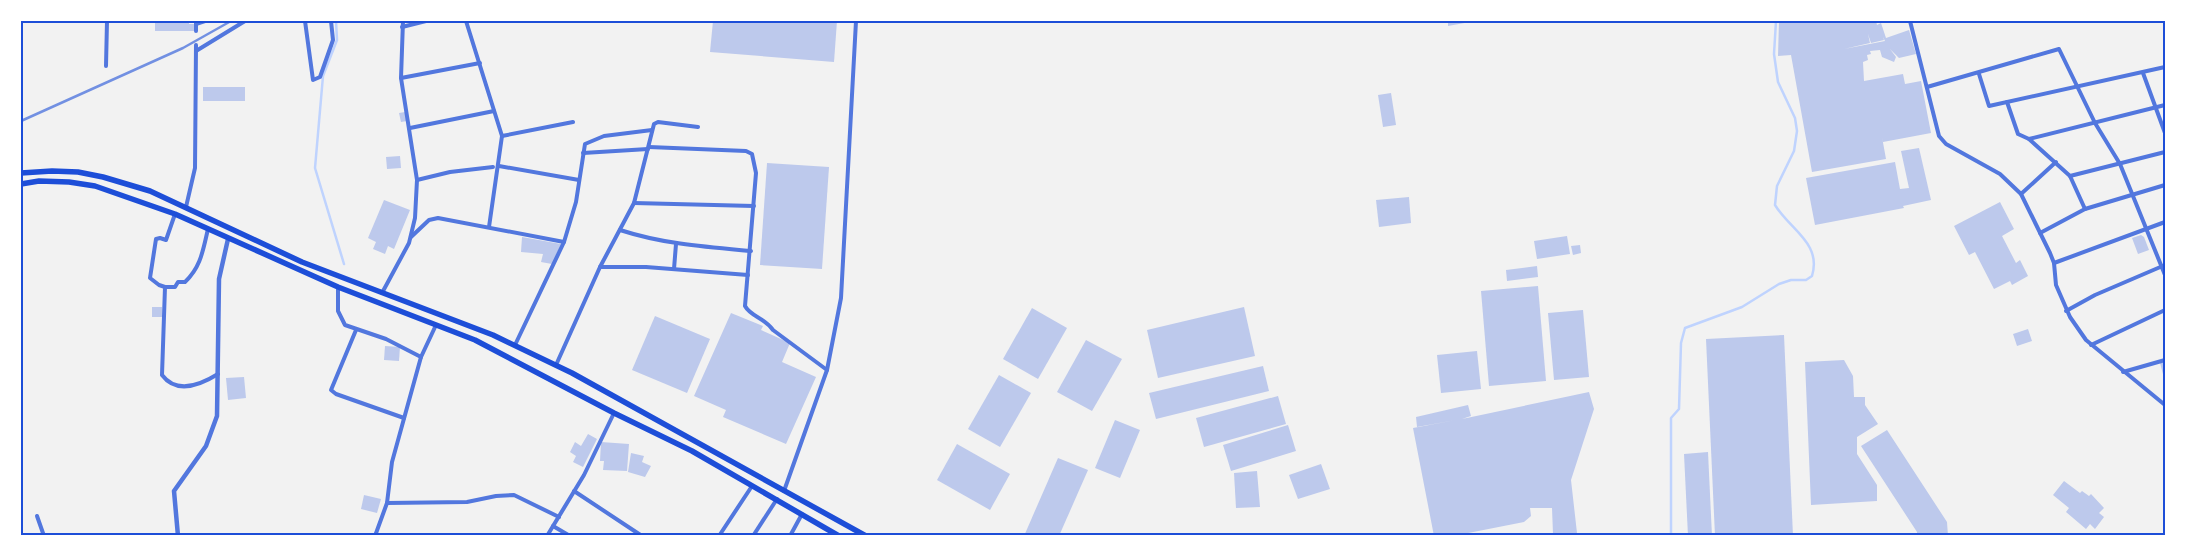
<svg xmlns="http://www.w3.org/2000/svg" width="2186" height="557" font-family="'Noto Serif',serif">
	<rect width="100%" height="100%" fill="#f2f2f2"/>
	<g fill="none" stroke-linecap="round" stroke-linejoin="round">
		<g stroke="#bfd3fe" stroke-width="2.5">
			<polyline points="336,21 337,40 323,76 315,168 344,264"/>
			<path d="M 1671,536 L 1671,418 L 1679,409 L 1681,343 L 1685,328 L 1742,307 L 1779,284 L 1791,280 L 1806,280 L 1812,276 C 1822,243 1790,230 1775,205 L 1777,186 L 1794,151 L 1797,131 L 1795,118 L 1778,82 L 1774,54 L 1776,21"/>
		</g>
	</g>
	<g fill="#bdc9ec" fill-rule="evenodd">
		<polygon points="155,21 189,21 189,24 195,24 195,31 155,31"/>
		<polygon points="713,21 837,21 834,62 710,52"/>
		<polygon points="1448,21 1470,21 1470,22 1448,26"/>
		<path d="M 1779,21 L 1865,21 L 1865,23 L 1876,21 L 1877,25 L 1881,23 L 1886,38 L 1909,30 L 1916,54 L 1899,58 L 1890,49 L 1896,57 L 1894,62 L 1882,57 L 1880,50 L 1870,51 L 1871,54 L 1867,55 L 1868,60 L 1863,62 L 1864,81 L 1903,74 L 1905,84 L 1921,81 L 1931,133 L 1883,142 L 1882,137 L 1886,159 L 1812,172 L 1791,55 L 1778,56 ZM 1868,34 L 1871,43 L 1884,40 L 1883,37 L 1885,41 L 1844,49 L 1870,43 Z"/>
		<rect x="203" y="87" width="42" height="14"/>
		<polygon points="1391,93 1396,125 1383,127 1378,95"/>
		<polygon points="405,112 407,121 401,122 399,113"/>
		<polygon points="1919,148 1931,200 1903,206 1904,208 1815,225 1806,178 1895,162 1900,189 1909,188 1901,151"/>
		<polygon points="400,156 401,168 387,169 386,157"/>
		<polygon points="767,163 829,167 822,269 760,265"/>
		<polygon points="1409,197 1411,223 1379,227 1376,200"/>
		<polygon points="384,200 410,210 394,249 388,246 385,254 373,249 376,242 368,238"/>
		<polygon points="2000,202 2014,229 2002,236 2016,263 2020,260 2028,276 2012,285 2010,281 1994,289 1975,252 1969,255 1954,226"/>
		<polygon points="2141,235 2144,237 2149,250 2138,254 2132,238"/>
		<polygon points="1567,236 1570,254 1537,259 1534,241"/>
		<polygon points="522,237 561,244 552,264 541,262 543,254 521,252"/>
		<polygon points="1580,245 1581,253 1573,255 1571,246"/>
		<polygon points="1537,266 1538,277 1507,281 1506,270"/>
		<polygon points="1538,286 1546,381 1489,386 1481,291"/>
		<rect x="152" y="307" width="10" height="10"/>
		<polygon points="1244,307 1255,356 1158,378 1147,330"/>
		<polygon points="1032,308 1067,328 1038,379 1003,359"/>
		<polygon points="1583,310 1589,377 1554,380 1548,313"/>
		<polygon points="731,313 763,326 761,330 790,343 782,362 816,377 786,444 723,417 726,410 694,396"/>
		<polygon points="655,316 710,339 687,393 632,370"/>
		<polygon points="2028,329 2032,341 2017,346 2013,334"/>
		<polygon points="1784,335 1793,536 1715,536 1706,339"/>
		<polygon points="1086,340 1122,359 1092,411 1057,392"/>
		<polygon points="385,346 400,347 399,361 384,360"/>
		<polygon points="1477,351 1481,389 1441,393 1437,355"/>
		<polygon points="1844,360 1853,376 1854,397 1865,397 1865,405 1878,424 1857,437 1857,454 1877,485 1877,501 1811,505 1805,362"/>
		<polygon points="2165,362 2165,378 2164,378 2160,363"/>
		<polygon points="1263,366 1269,391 1156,419 1149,393"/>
		<polygon points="999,375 1031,393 1000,447 968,429"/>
		<polygon points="244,377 246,398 228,400 226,378"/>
		<polygon points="1589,392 1594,409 1571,480 1577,533 1553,534 1552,508 1530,508 1531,516 1524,522 1453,536 1434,536 1413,428 1456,420 1417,427 1416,417 1468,405 1471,416 1462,419"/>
		<polygon points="1278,396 1286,424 1204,447 1196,418"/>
		<polygon points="1115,420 1140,430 1120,478 1095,468"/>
		<polygon points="1288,425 1296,451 1231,471 1223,445"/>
		<polygon points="1887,430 1947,522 1948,536 1917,536 1917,532 1861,446"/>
		<polygon points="588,434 597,439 583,467 573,462 576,456 570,452 575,442 581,446"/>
		<polygon points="601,442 629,444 627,471 603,470 604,461 600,461"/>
		<polygon points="957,444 1010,474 990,510 937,480"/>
		<polygon points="1708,452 1712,536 1688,536 1684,454"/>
		<polygon points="631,453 644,456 642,462 651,466 645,477 628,472"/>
		<polygon points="1058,458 1088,470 1059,536 1024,536"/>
		<polygon points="1321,464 1330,489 1298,499 1289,475"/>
		<polygon points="1257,471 1260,507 1236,508 1234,473"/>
		<polygon points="2064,481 2080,493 2082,491 2089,496 2091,494 2104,508 2099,513 2104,517 2095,529 2090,524 2086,529 2066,512 2069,508 2053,495"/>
		<polygon points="364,495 381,499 377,513 361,509"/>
	</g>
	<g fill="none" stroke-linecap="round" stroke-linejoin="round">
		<g stroke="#5277de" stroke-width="4">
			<polyline points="196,21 196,31"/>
			<polyline points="305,21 313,80 320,77 333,40 331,21"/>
			<polyline points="466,21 502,136 489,227"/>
			<polyline points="1910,21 1939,136 1946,144 2000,174 2021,194 2050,253 2054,263 2056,285 2070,317 2086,340 2165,405"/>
			<polyline points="196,24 205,21"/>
			<polyline points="402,27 426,21"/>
			<polyline points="196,51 245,21"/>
			<polyline points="106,66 107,21"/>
			<polyline points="2143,73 2165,133"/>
			<polyline points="1979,74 1989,106 2165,67"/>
			<polyline points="401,78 480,63"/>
			<polyline points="1927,87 2059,49 2095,123 2120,164 2165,275"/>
			<polyline points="2007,102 2018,134 2029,139 2165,105"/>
			<polyline points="410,128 494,111"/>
			<polyline points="502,136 573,122"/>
			<polyline points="2029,139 2070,176 2085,209"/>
			<path d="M 649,147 L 746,151 L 752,154 L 756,173 L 745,306 C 751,317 764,317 773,330 L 827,370"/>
			<polyline points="583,153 648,149"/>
			<polyline points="499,166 579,180"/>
			<polyline points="2070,176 2165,152"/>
			<polyline points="417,180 450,172 493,167"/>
			<polyline points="2021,194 2056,162"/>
			<polyline points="634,203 754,206"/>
			<polyline points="186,207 195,168 196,45"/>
			<path d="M 175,214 L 166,240 L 160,238 L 156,239 L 150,278 L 159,285 L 165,287 L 162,375 C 177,395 202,384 218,374"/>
			<path d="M 620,230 C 663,244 706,247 751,251"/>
			<polyline points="2040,233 2085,209 2165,185"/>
			<polyline points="411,237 429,220 438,218 564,242"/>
			<polyline points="2054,263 2165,222"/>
			<polyline points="600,267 646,267 748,275"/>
			<polyline points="674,269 676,244"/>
			<path d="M 165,287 L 175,287 L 178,282 L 185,282 C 201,267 203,250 208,229"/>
			<polyline points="338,287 338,311 345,325 386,339 421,357"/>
			<polyline points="382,293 409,243 415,218 417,180 401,78 403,21"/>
			<polyline points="2066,311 2095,295 2165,265"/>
			<polyline points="356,330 331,390 336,394 404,418"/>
			<polyline points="515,345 564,242 576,202 585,144 604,136 652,130"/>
			<polyline points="2091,345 2165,310"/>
			<polyline points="556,365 600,267 634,203 654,124 658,122 698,127"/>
			<polyline points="2123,372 2165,360"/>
			<polyline points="574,491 642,536"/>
			<polyline points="784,491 827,370 841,298 856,21"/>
			<polyline points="387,503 467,502 496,496 514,495 559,517"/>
			<polyline points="37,516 44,536"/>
			<polyline points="553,526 570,536"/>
			<polyline points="375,536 387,503 392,462 421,357 436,325"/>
			<polyline points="547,536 584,475 614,413"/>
			<polyline points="719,536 752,486"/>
			<polyline points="753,536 777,499"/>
			<polyline points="790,536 802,514"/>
		</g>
		<polyline stroke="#5277de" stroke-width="4.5" points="178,536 174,491 206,446 217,416 219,279 228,239"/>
		<g stroke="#1d4ed8" stroke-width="5.5">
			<polyline points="21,173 52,171 78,172 103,177 150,191 302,262 493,335 572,373 866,536"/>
			<polyline points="21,184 39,181 69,182 95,186 175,214 338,287 475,340 614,413 692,451 839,536"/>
		</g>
		<polyline stroke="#7290e2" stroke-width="2.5" points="21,121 183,48 231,21"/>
	</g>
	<rect width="2186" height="557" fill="none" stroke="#ffffff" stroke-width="45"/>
	<rect x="22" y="22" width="2142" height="512" fill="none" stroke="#1d4ed8" stroke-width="2"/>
</svg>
